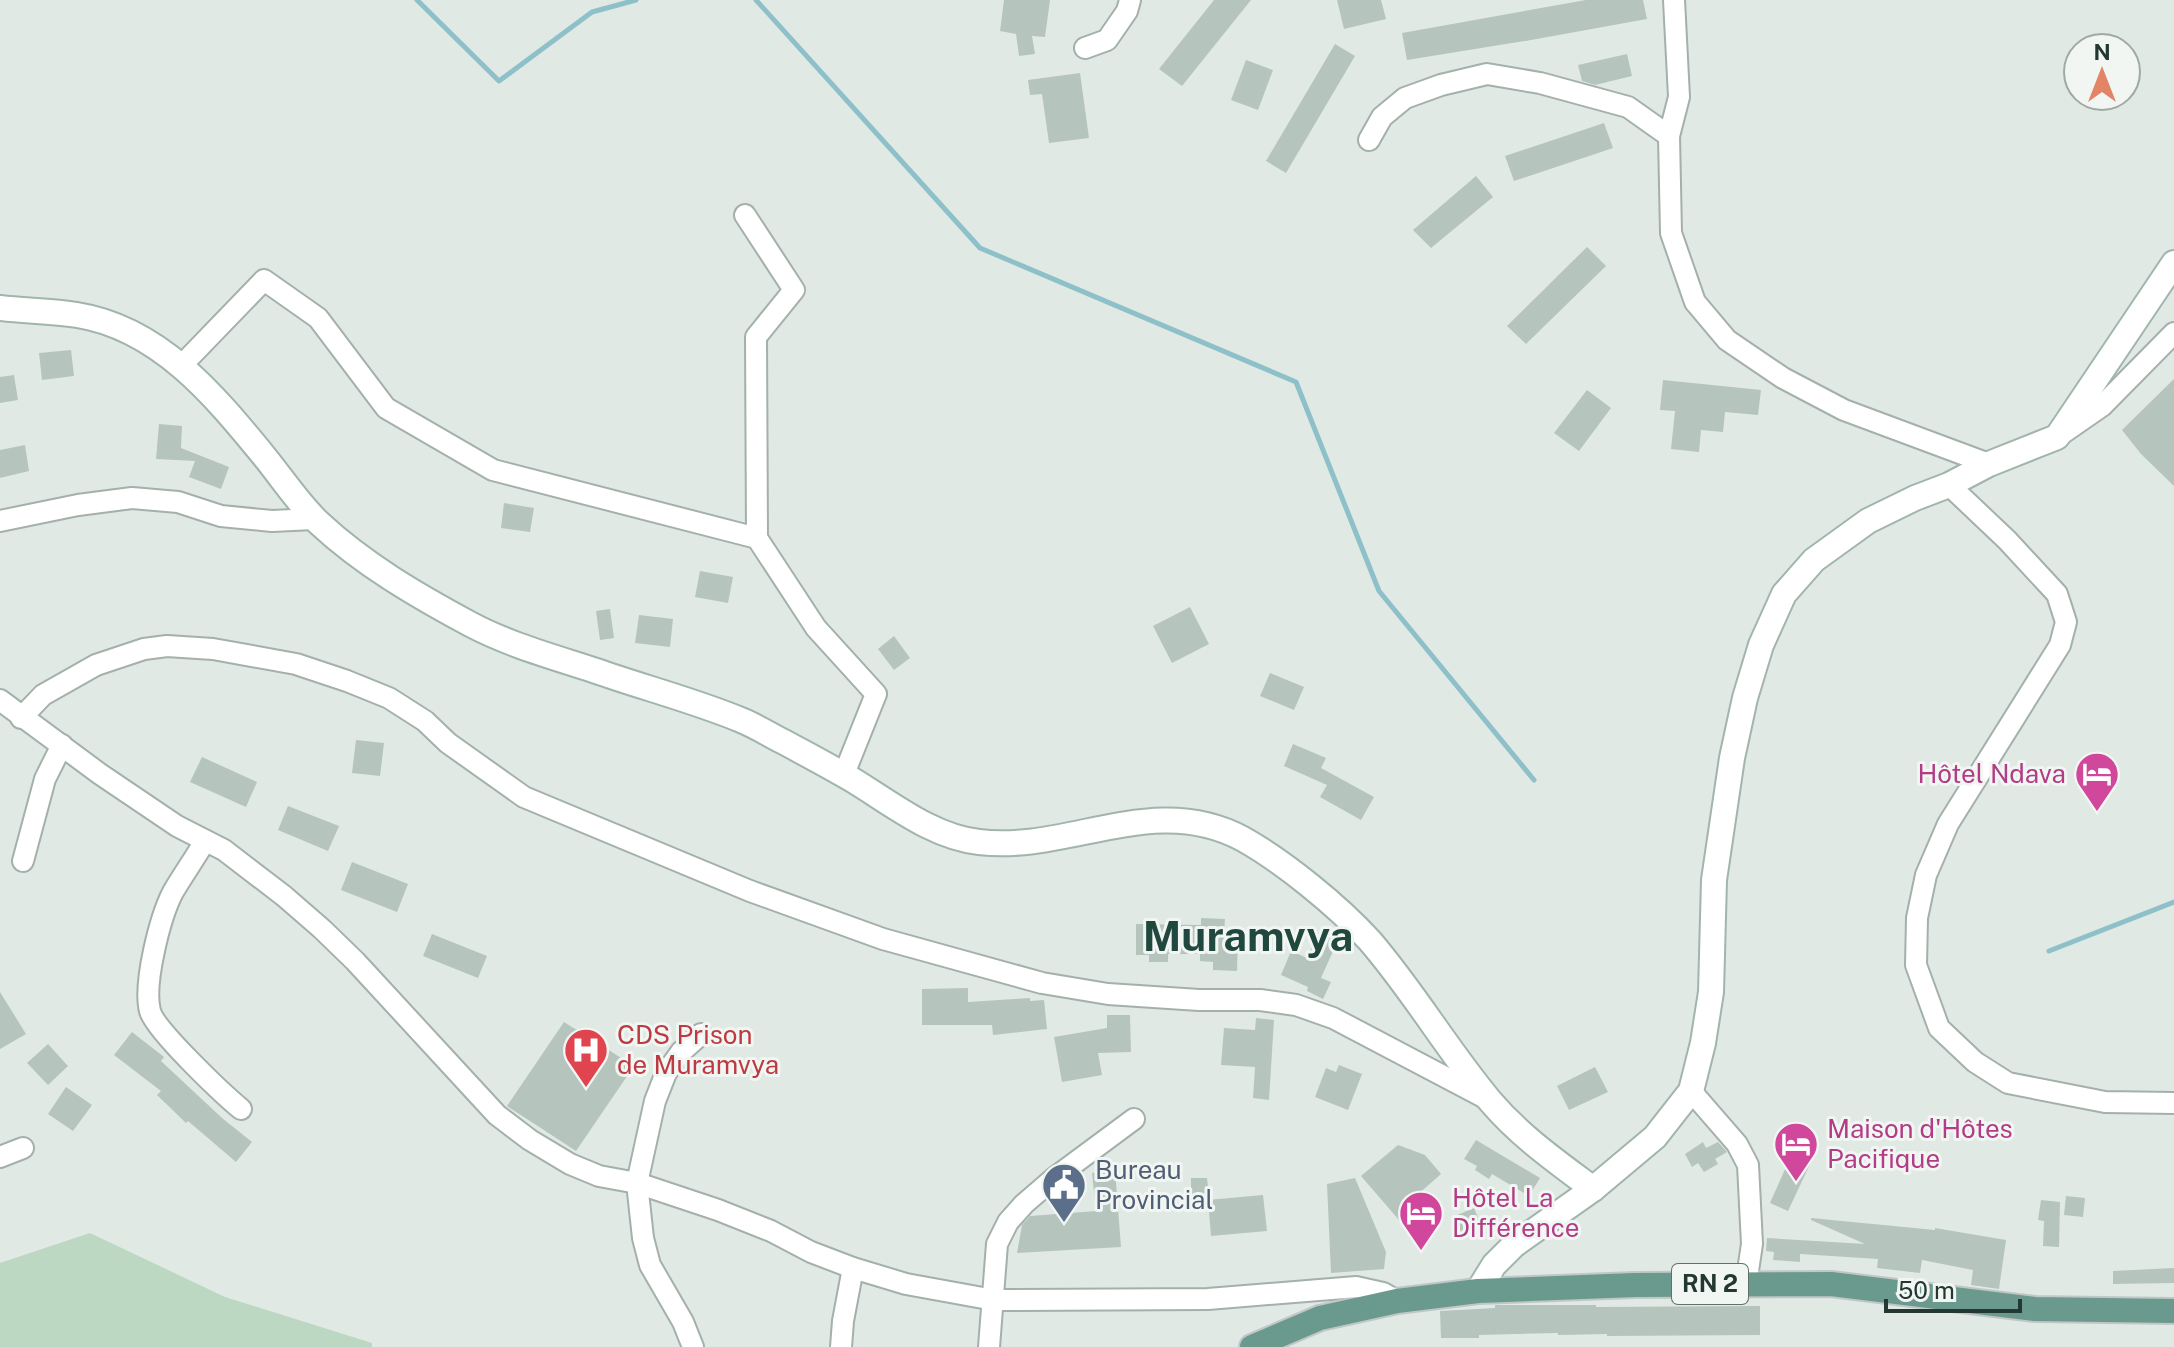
<svg xmlns="http://www.w3.org/2000/svg" width="2174" height="1347" font-family="'Public Sans',sans-serif">
	<rect width="100%" height="100%" fill="#e1e9e5"/>
	<polygon fill="#bcd8c3" points="90,1233 225,1297 372,1343 372,1347 0,1347 0,1263"/>
	<g fill="none" stroke-linecap="round" stroke-linejoin="round">
		<g stroke="#8ec0c9" stroke-width="5">
			<polyline points="417,0 499,81 592,12 636,0"/>
			<polyline points="756,0 980,248 1296,382 1379,591 1534,780"/>
			<polyline points="2049,951 2174,902"/>
		</g>
	</g>
	<g fill="#b6c4be">
		<polygon points="1004,0 1050,0 1045,37 1032,36 1035,54 1019,56 1016,34 1000,31"/>
		<polygon points="1214,0 1251,0 1182,86 1159,69"/>
		<polygon points="1337,0 1381,0 1386,19 1344,29"/>
		<polygon points="1586,0 1643,0 1647,19 1531,40 1407,60 1402,33"/>
		<polygon points="1335,44 1355,56 1286,173 1266,161"/>
		<polygon points="1627,54 1632,76 1595,85 1582,81 1578,65"/>
		<polygon points="1246,60 1273,70 1258,110 1231,100"/>
		<polygon points="1080,73 1089,138 1049,143 1042,94 1030,95 1028,80"/>
		<polygon points="1604,123 1613,148 1514,181 1505,156"/>
		<polygon points="1476,176 1493,197 1431,248 1413,230"/>
		<polygon points="1587,247 1606,266 1526,344 1507,326"/>
		<polygon points="71,350 74,376 42,380 39,353"/>
		<polygon points="14,375 18,400 0,403 0,377"/>
		<polygon points="2174,379 2174,486 2141,454 2122,430"/>
		<polygon points="1663,380 1761,390 1758,415 1725,412 1723,432 1701,430 1699,452 1671,449 1675,411 1660,410"/>
		<polygon points="1587,390 1611,408 1579,451 1554,433"/>
		<polygon points="159,424 182,426 181,448 229,467 221,489 189,477 195,461 156,459"/>
		<polygon points="25,445 29,471 0,478 0,450"/>
		<polygon points="504,503 534,508 530,532 501,528"/>
		<polygon points="700,571 733,577 728,603 695,597"/>
		<polygon points="1190,607 1209,644 1172,663 1153,626"/>
		<polygon points="610,609 614,638 600,640 596,611"/>
		<polygon points="639,615 673,619 670,647 635,643"/>
		<polygon points="894,636 910,658 894,670 878,649"/>
		<polygon points="1270,673 1304,687 1294,710 1260,696"/>
		<polygon points="356,740 384,743 380,776 352,773"/>
		<polygon points="1293,744 1326,758 1321,768 1374,797 1361,820 1320,797 1327,785 1284,766"/>
		<polygon points="202,757 257,782 246,807 190,782"/>
		<polygon points="288,806 339,826 328,851 278,830"/>
		<polygon points="352,862 408,884 397,912 341,890"/>
		<polygon points="1201,918 1225,919 1224,933 1238,933 1237,971 1213,970 1213,962 1200,961 1200,954 1168,954 1168,962 1149,962 1149,955 1136,955 1136,924 1201,925"/>
		<polygon points="1319,932 1338,940 1321,978 1331,982 1323,999 1307,991 1308,987 1281,975 1291,951 1307,958"/>
		<polygon points="432,934 487,956 478,978 423,956"/>
		<polygon points="968,988 968,1002 1030,998 1030,1001 1044,1000 1047,1029 993,1035 992,1025 922,1025 922,989"/>
		<polygon points="0,992 26,1034 0,1049"/>
		<polygon points="1107,1015 1130,1015 1131,1052 1098,1053 1102,1075 1062,1082 1054,1037 1107,1028"/>
		<polygon points="1256,1018 1274,1020 1269,1100 1253,1098 1255,1067 1221,1065 1224,1028 1255,1030"/>
		<polygon points="564,1022 634,1066 576,1151 507,1106"/>
		<polygon points="132,1032 164,1057 161,1061 222,1118 252,1142 236,1162 188,1121 186,1123 157,1095 161,1091 114,1055"/>
		<polygon points="48,1044 68,1066 48,1085 27,1063"/>
		<polygon points="1339,1065 1362,1074 1348,1110 1315,1097 1326,1068 1336,1072"/>
		<polygon points="1595,1067 1608,1092 1569,1110 1557,1086"/>
		<polygon points="66,1087 92,1105 73,1131 48,1114"/>
		<polygon points="1476,1140 1540,1178 1529,1196 1492,1174 1489,1179 1475,1170 1477,1166 1464,1159"/>
		<polygon points="1703,1142 1706,1148 1718,1142 1727,1152 1715,1159 1718,1164 1704,1172 1698,1163 1692,1167 1685,1154"/>
		<polygon points="1398,1145 1425,1155 1441,1174 1416,1196 1421,1201 1399,1220 1361,1176"/>
		<polygon points="1794,1149 1813,1158 1788,1211 1770,1203"/>
		<polygon points="1115,1170 1121,1247 1017,1253 1022,1225 1030,1216 1096,1211 1092,1173"/>
		<polygon points="1191,1178 1207,1178 1209,1195 1191,1195"/>
		<polygon points="1355,1178 1386,1252 1384,1269 1331,1273 1327,1184"/>
		<polygon points="1263,1195 1267,1231 1211,1236 1208,1200"/>
		<polygon points="2066,1196 2085,1198 2083,1217 2064,1215"/>
		<polygon points="2041,1200 2060,1202 2059,1247 2043,1246 2044,1221 2038,1220"/>
		<polygon points="1474,1208 1482,1227 1462,1235 1455,1216"/>
		<polygon points="1811,1218 1935,1230 1935,1228 2006,1240 1999,1289 1971,1285 1973,1270 1922,1260 1920,1273 1877,1268 1878,1259 1800,1254 1800,1262 1773,1260 1774,1252 1766,1251 1767,1238 1865,1244 1811,1220"/>
		<polygon points="2174,1268 2174,1283 2113,1284 2113,1271"/>
		<polygon points="1495,1305 1596,1305 1596,1307 1760,1306 1760,1335 1607,1336 1607,1334 1558,1335 1558,1333 1479,1335 1479,1338 1441,1338 1440,1311 1495,1308"/>
	</g>
	<g fill="none" stroke-linecap="round" stroke-linejoin="round">
		<g stroke="#a4b0ac" stroke-width="24">
			<g id="street">
				<polyline points="1085,48 1107,40 1127,11 1130,0"/>
				<polyline points="1669,136 1679,97 1674,0"/>
				<polyline points="1369,140 1382,117 1405,98 1441,85 1487,74 1540,83 1628,107 1669,136 1671,233 1695,302 1727,340 1783,378 1844,410 1989,464"/>
				<polyline points="745,215 794,290 756,337 757,538"/>
				<polyline points="181,366 264,280 318,318 386,408 493,470 757,538 816,628 876,694 844,774"/>
				<polyline points="2063,433 2102,406 2174,333"/>
				<polyline points="1949,485 2007,540 2057,594 2066,622 2060,645 1948,824 1926,875 1917,918 1916,965 1939,1028 1975,1062 2008,1083 2105,1102 2174,1103"/>
				<polyline points="0,521 78,505 132,498 178,502 221,516 272,521 314,519"/>
				<polyline points="0,700 100,774 177,826 224,850 284,896 322,929 355,961 497,1115 530,1140 570,1164 599,1176 637,1183 718,1210 771,1231 811,1252 853,1268 906,1284 994,1300 1208,1299 1356,1287 1383,1293 1397,1301"/>
				<polyline points="21,718 43,695 96,665 144,649 167,646 213,649 296,664 347,681 389,698 425,721 448,743 524,797 750,891 883,939 1042,983 1108,994 1199,1000 1260,1000 1296,1005 1333,1018 1487,1099"/>
				<path d="M 205,841 C 195,858 183,875 173,892 C 160,917 143,984 150,1011 C 155,1030 224,1095 241,1109"/>
				<polyline points="23,861 45,779 62,745"/>
				<polyline points="1691,1091 1737,1144 1748,1165 1752,1244 1746,1284"/>
				<polyline points="0,1157 23,1148"/>
				<polyline points="693,1347 683,1322 650,1265 643,1238 637,1183 655,1101 666,1073 681,1052 701,1034"/>
				<polyline points="841,1347 843,1321 853,1268"/>
				<polyline points="989,1347 997,1244 1008,1222 1024,1204 1053,1179 1134,1119"/>
			</g>
		</g>
		<g stroke="#a1b4ad" stroke-width="28">
			<g id="secondary">
				<path d="M 0,308 C 25,311 51,311 77,315 C 159,328 214,395 264,456 C 282,478 298,503 319,523 C 363,564 416,595 470,624 C 515,648 566,660 614,677 C 656,691 700,703 741,720 C 756,726 770,735 784,742 C 806,754 829,766 851,779 C 891,803 932,837 979,842 C 1069,853 1154,791 1243,839 C 1284,862 1338,906 1370,941 C 1414,992 1448,1051 1491,1102 C 1521,1137 1557,1162 1593,1189"/>
				<polyline points="1478,1291 1494,1265 1514,1245 1593,1189 1655,1137 1691,1091 1703,1043 1711,992 1714,880 1732,758 1745,698 1761,645 1784,594 1814,560 1868,521 1915,498 1949,485 1989,464 2057,437 2174,263"/>
			</g>
		</g>
		<g stroke="#c1c7c6" stroke-width="28">
			<polyline id="primary" points="1252,1347 1320,1318 1397,1301 1478,1291 1635,1285 1831,1284 2035,1309 2174,1311"/>
		</g>
		<use href="#street" stroke="#fff" stroke-width="20"/>
		<use href="#secondary" stroke="#fff" stroke-width="24"/>
		<use href="#primary" stroke="#6a9a8d" stroke-width="24"/>
	</g>
	<defs>
		<g id="hotel-pin" transform="scale(2.3)"><path d="M0 17L-7.5 6A9.5 9.5 0 1 1 7.5 6Z" fill="#d1479c" stroke="#f1f6f3"/><path d="M-6-4.5h1.5V1H6V5H4.5V3h-9V5H-6ZM-4 0a1.8 1.8 0 1 1 3.6 0ZM.5 0V-2.5h3Q6-2.5 6 0Z" fill="#fff"/></g>
		<g id="hospital-pin" transform="scale(2.3)"><path d="M0 17L-7.5 6A9.5 9.5 0 1 1 7.5 6Z" fill="#e0444e" stroke="#f1f6f3"/><path d="M-5-5h3v3.5h4V-5h3V5h-3V1.5h-4V5h-3Z" fill="#fff"/></g>
		<g id="civic-pin" transform="scale(2.3)"><path d="M0 17L-7.5 6A9.5 9.5 0 1 1 7.5 6Z" fill="#5c6f8a" stroke="#f1f6f3"/><path d="M-.6-6.5H3V-4.5H.6V-3L4-1V1h2V6H-6V1h2V-1L-.6-3ZM-1.2 2.5V6h2.4V2.5Z" fill="#fff"/></g>
	</defs>
	<g fill-rule="evenodd">
		<use href="#hotel-pin" x="2097" y="774"/>
		<use href="#hospital-pin" x="586" y="1050"/>
		<use href="#hotel-pin" x="1796" y="1144"/>
		<use href="#civic-pin" x="1064" y="1185"/>
		<use href="#hotel-pin" x="1421" y="1213"/>
	</g>
	<g text-anchor="middle" stroke-width="6" stroke-linejoin="round" paint-order="stroke">
		<rect fill="#f1f6f3" stroke="#61716c" stroke-width="2" x="1672" y="1264" width="76" height="40" rx="6"/>
		<g font-size="24" font-weight="bold" fill="#233832">
			<text x="1710" y="1292">RN 2</text>
		</g>
		<g font-size="26" fill="#b23c85" stroke="#f1f6f3" text-anchor="start">
			<text x="2066" y="783" text-anchor="end">Hôtel Ndava</text>
			<text x="1827" y="1138">Maison d'Hôtes<tspan x="1827" dy="30">Pacifique</tspan></text>
			<text x="1452" y="1207">Hôtel La<tspan x="1452" dy="30">Différence</tspan></text>
		</g>
		<g font-size="26" fill="#be3a42" stroke="#f1f6f3" text-anchor="start">
			<text x="617" y="1044">CDS Prison<tspan x="617" dy="30">de Muramvya</tspan></text>
		</g>
		<g font-size="26" fill="#4e5e75" stroke="#f1f6f3" text-anchor="start">
			<text x="1095" y="1179">Bureau<tspan x="1095" dy="30">Provincial</tspan></text>
		</g>
		<g font-size="42" font-weight="bold" fill="#21483e" stroke="#f1f6f3">
			<text x="1248" y="951">Muramvya</text>
		</g>
	</g>
	<g transform="translate(2102 72)"><circle r="38" fill="#f1f6f3" stroke="#9faaa6" stroke-width="2"/>
	<path d="M0-6L14 30L0 20L-14 30Z" fill="#e28466"/>
	<text y="-12" font-size="22" font-weight="bold" text-anchor="middle" fill="#233832">N</text>
	</g>
	<path d="M1886 1299v12h134v-12" fill="none" stroke="#233832" stroke-width="4"/>
	<text x="1898" y="1299" font-size="24" fill="#233832" stroke="#f1f6f3" stroke-width="6" paint-order="stroke">50 m</text>
</svg>
